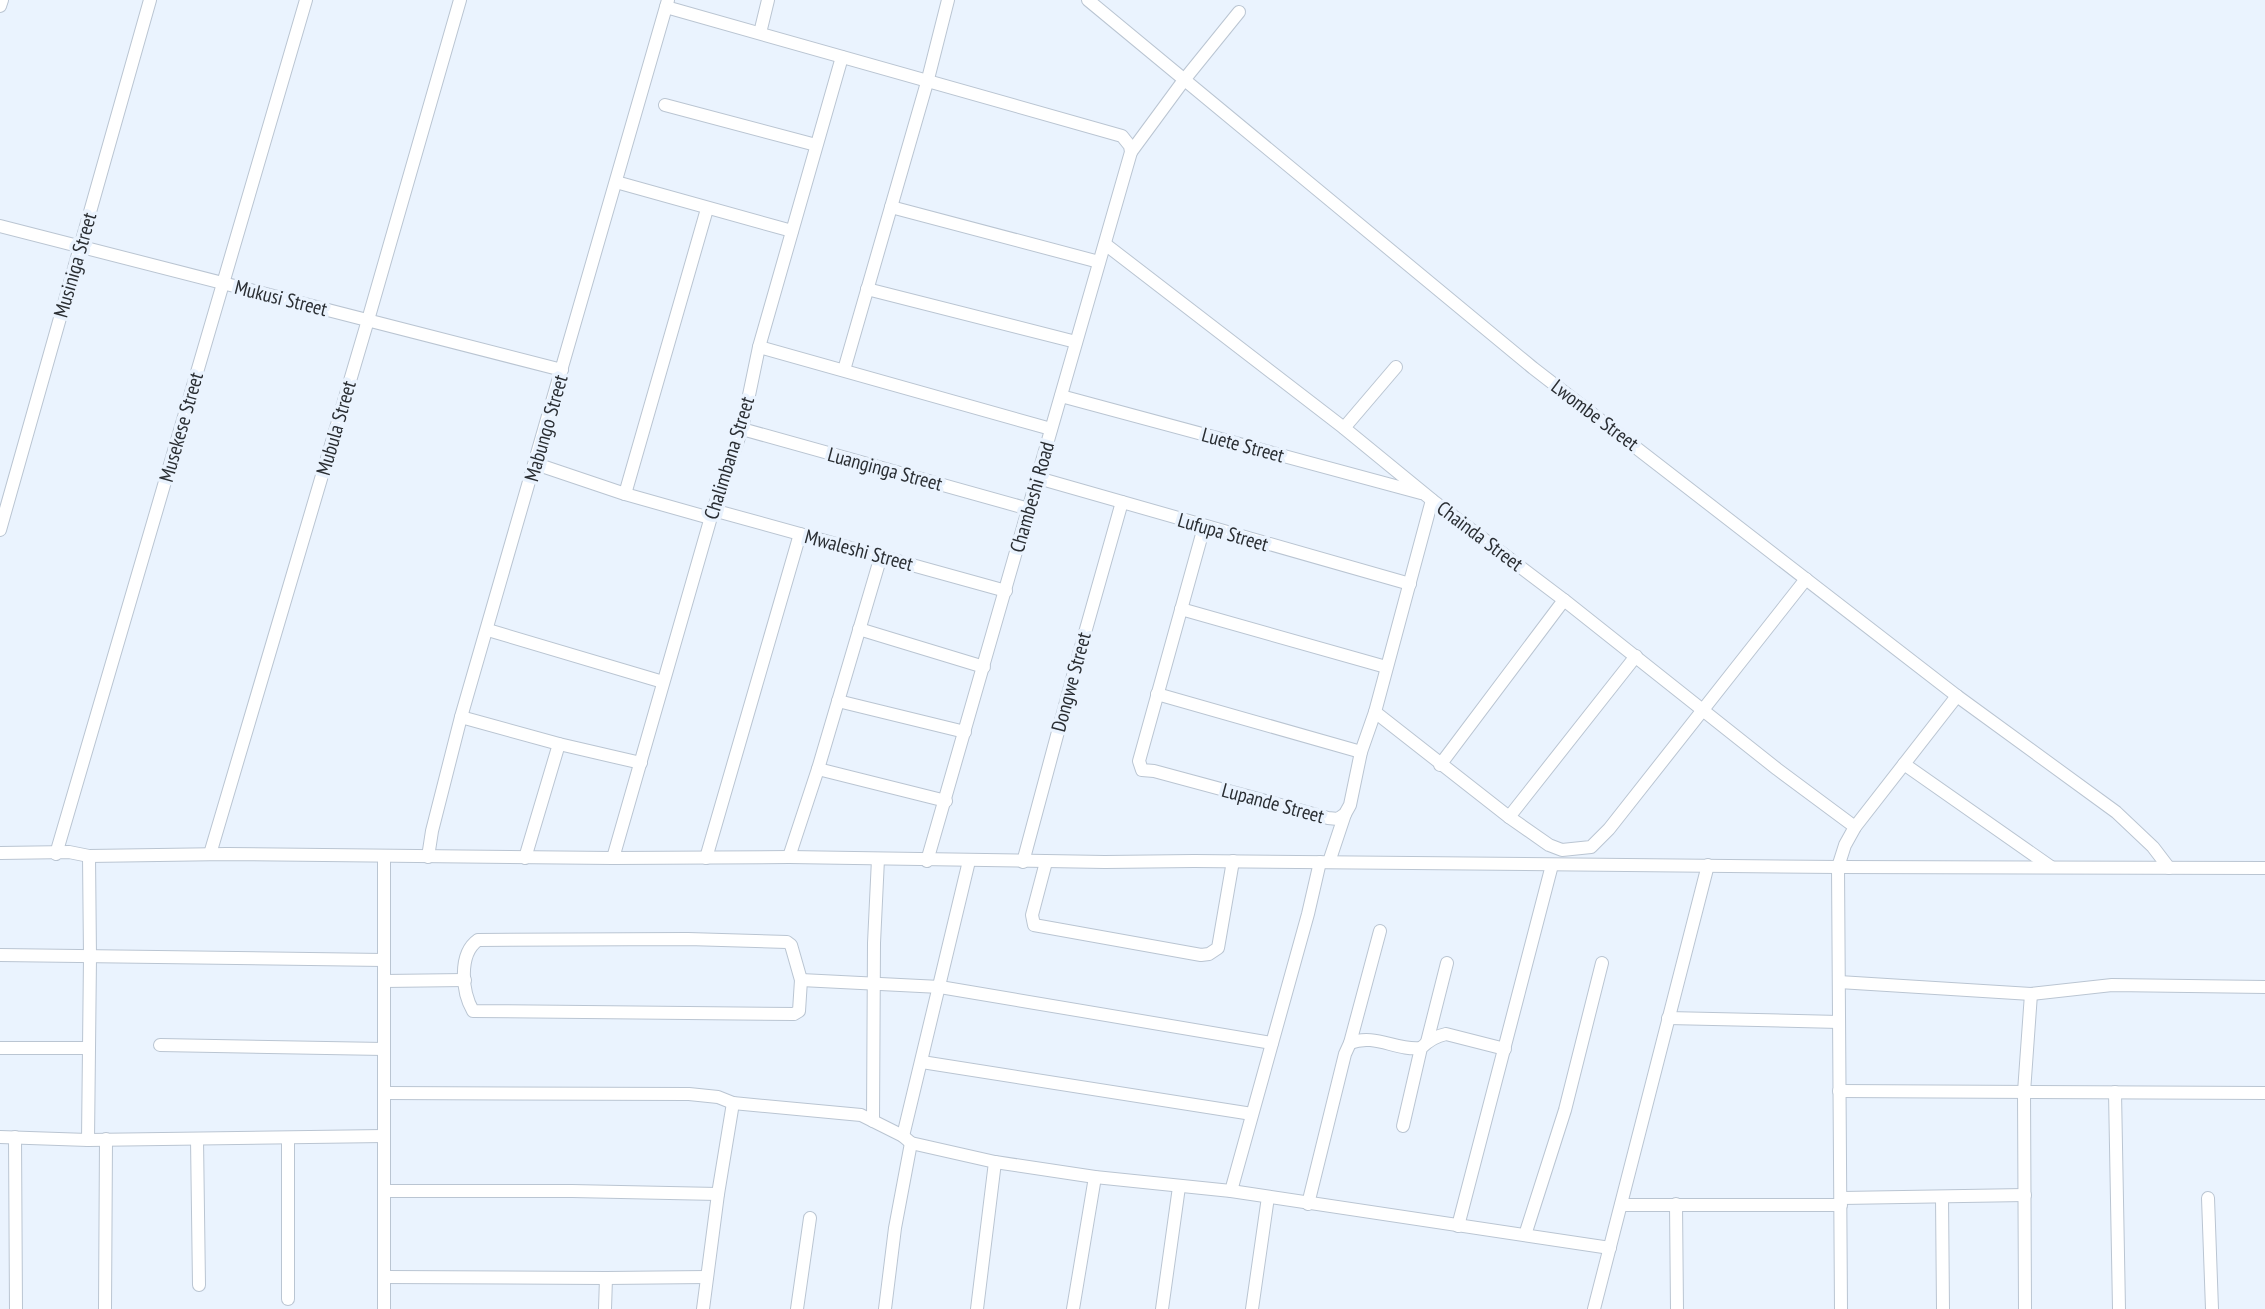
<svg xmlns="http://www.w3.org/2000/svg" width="2265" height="1309" font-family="'PT Sans Narrow',sans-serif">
	<rect width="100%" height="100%" fill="#eaf3fe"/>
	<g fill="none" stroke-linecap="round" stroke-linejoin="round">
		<g stroke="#bac5d2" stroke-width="14">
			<g id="street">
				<polyline points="1088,0 1533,368 1957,696 2116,812 2153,847 2169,868"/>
				<polyline points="0,6 2,0"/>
				<polyline points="666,7 1122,136 1130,146 1131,152 927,861"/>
				<polyline points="760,33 768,0"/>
				<polyline points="665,105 816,145"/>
				<polyline points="1131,152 1184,80 1239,12"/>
				<polyline points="616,182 792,231"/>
				<polyline points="891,207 1099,262"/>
				<polyline points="0,226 562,370"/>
				<polyline points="1105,244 1344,428 1432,500 1564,600 1777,769 1855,827"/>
				<polyline points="867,289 1076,342"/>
				<polyline points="759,347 1051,429"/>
				<polyline points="844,370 928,79 948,0"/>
				<polyline points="1061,396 1421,493"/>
				<polyline points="1344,428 1396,367"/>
				<polyline points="742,429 1029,509"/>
				<polyline points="536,464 625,494 710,518"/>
				<polyline points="1038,478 1410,584"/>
				<polyline points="625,494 707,209"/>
				<polyline points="713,510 1006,591"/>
				<polyline points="1204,527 1139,761 1142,770 1154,771 1328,818 1338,819 1345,814 1350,805 1361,752 1375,712 1432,500"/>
				<polyline points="0,530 150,0"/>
				<polyline points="1181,609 1386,667"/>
				<polyline points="859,629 984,667"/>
				<polyline points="488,630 663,682"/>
				<polyline points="1157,694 1361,752"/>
				<polyline points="838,701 965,732"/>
				<polyline points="1375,712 1509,817 1549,845 1562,850 1591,847 1609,829 1806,579"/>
				<polyline points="461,717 559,744 525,858"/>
				<polyline points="559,744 641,763"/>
				<polyline points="1904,764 2051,867"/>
				<polyline points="1440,765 1564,600"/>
				<polyline points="818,769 946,801"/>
				<polyline points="1509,817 1636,656"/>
				<polyline points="0,853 69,852 89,856 227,854 613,858 789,857 1105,862 1194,861 1838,867 2265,868"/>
				<polyline points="56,854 306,0"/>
				<polyline points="210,854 368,320 460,0"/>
				<polyline points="384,856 384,1309"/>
				<polyline points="428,857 432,831 461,717 668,0"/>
				<polyline points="789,857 818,769 881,556"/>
				<polyline points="613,858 713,510 742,429 759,347 842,57"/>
				<polyline points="706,858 800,534"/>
				<polyline points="1023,862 1077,661 1122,502"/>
				<polyline points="1046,862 1032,915 1034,925 1201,955 1209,954 1218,948 1233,861"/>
				<polyline points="1329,862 1345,814"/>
				<path d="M 688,939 L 787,942 L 791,945 L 801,980 L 799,1011 L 794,1014 L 473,1011 C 462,992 458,954 478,940 Z"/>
				<polyline points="0,955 384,960"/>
				<polyline points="801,980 940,987 1272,1043"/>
				<polyline points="384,981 465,980"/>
				<polyline points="1839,982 2031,994 2112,985 2265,987"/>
				<polyline points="1668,1018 1839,1022"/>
				<polyline points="1427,1042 1447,963"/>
				<path d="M 1350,1043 C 1375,1033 1396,1051 1421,1048"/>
				<polyline points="160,1045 384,1049"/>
				<polyline points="0,1048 89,1048"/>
				<polyline points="922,1062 1252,1114"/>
				<polyline points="1839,1091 2265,1093"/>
				<polyline points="2115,1092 2119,1309"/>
				<polyline points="385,1093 689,1094 718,1097 733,1103 861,1115 903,1136 911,1143 995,1162 1095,1177 1231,1191 1610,1248"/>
				<polyline points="873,1121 874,943 878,859"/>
				<path d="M 1403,1126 L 1421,1048 C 1429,1040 1436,1036 1446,1034 L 1505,1049"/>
				<polyline points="903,1136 969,861"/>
				<polyline points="0,1137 88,1140 384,1136"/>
				<polyline points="15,1137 16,1309"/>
				<polyline points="197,1139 199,1285"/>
				<polyline points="88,1140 90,957 89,856"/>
				<polyline points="386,1191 572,1191 718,1194"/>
				<polyline points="1231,1191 1308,914 1320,862"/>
				<polyline points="1942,1197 1943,1309"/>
				<polyline points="1842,1198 2025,1195"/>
				<polyline points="2208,1198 2212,1309"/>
				<polyline points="1308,1204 1345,1054 1350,1043 1380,931"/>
				<polyline points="1676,1204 1677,1309"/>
				<polyline points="1621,1205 1841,1205"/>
				<polyline points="1458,1226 1552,865"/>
				<polyline points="1525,1235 1565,1110 1602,963"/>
				<polyline points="384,1277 606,1278 707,1277"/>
				<polyline points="288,1299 288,1138"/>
				<polyline points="105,1309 106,1139"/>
				<polyline points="605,1309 606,1278"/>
				<polyline points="703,1309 718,1194 733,1103"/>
				<polyline points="797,1309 810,1218"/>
				<polyline points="885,1309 895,1228 911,1143"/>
				<polyline points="977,1309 995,1162"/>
				<polyline points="1073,1309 1095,1177"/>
				<polyline points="1162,1309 1179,1187"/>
				<polyline points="1252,1309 1268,1197"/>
				<polyline points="1594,1309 1708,865"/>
				<path d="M 1841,1309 C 1841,1162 1840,1015 1838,867 L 1845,845 L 1855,827 L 1957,696"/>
				<polyline points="2025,1309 2024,1092 2031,994"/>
			</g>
		</g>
		<use href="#street" stroke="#fff" stroke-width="12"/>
	</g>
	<g text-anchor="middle" stroke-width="7" stroke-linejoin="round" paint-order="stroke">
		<g font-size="20" fill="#2a2e33" stroke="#eaf3fe">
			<text transform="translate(75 265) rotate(-74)" y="7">Musiniga Street</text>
			<text transform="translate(281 298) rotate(14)" y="7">Mukusi Street</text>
			<text transform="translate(1595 415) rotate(37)" y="7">Lwombe Street</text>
			<text transform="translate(181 427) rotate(-74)" y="7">Musekese Street</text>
			<text transform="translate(336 428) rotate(-74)" y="7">Mubula Street</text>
			<text transform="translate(546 428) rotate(-74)" y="7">Mabungo Street</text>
			<text transform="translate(1243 445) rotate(15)" y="7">Luete Street</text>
			<text transform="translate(729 458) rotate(-73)" y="7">Chalimbana Street</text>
			<text transform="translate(885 469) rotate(15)" y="7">Luanginga Street</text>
			<text transform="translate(1032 497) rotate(-74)" y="7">Chambeshi Road</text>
			<text transform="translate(1223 532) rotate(16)" y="7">Lufupa Street</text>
			<text transform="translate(1480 536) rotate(37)" y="7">Chainda Street</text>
			<text transform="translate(859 550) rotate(15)" y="7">Mwaleshi Street</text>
			<text transform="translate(1071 682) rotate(-75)" y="7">Dongwe Street</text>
			<text transform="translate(1273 803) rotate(15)" y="7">Lupande Street</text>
		</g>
	</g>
</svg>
